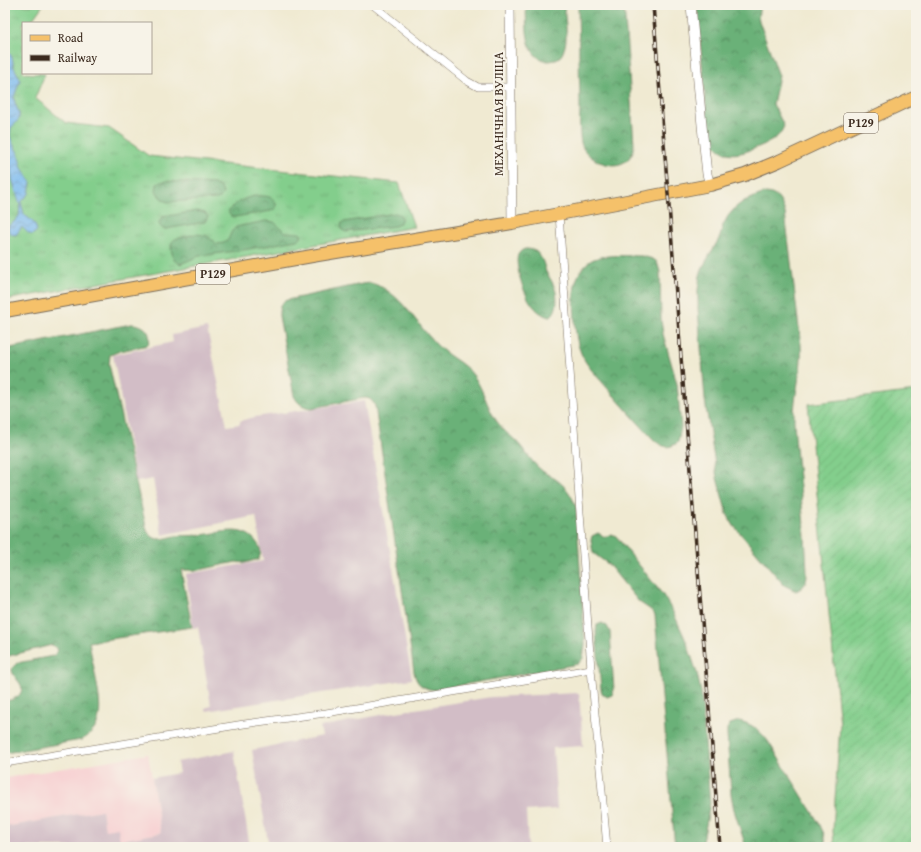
<svg xmlns="http://www.w3.org/2000/svg" width="921" height="852" font-family="'Gentium Book Plus',serif">
	<defs>
		<pattern id="grass-tufts" width="24" height="20" patternUnits="userSpaceOnUse"><rect width="24" height="20" fill="#83ce8c"/><path d="M3 7l-1-3M5 7V3M7 7l1-3M15 17l-1-3M17 17v-4M19 17l1-3" fill="none" stroke="#72b178"/></pattern>
		<pattern id="forest-crowns" width="20" height="18" patternUnits="userSpaceOnUse"><rect width="20" height="18" fill="#6ab178"/><path d="M2 6a3 3 0 1 1 6 0M12 15a3 3 0 1 1 6 0" fill="none" stroke="#589062"/></pattern>
		<pattern id="garden-furrows" width="10" height="10" patternUnits="userSpaceOnUse"><rect width="10" height="10" fill="#83ce8c"/><path d="M-1 1l2-2M0 10L10 0M9 11l2-2" fill="none" stroke="#72b178"/></pattern>
		<pattern id="water-waves" width="16" height="10" patternUnits="userSpaceOnUse"><rect width="16" height="10" fill="#7cbbf0"/><path d="M0 5q4-4 8 0t8 0" fill="none" stroke="#6798c2"/></pattern>
	</defs>
	<rect width="100%" height="100%" fill="#f7f3e8"/>
	<filter id="ink" filterUnits="userSpaceOnUse"><feTurbulence type="fractalNoise" baseFrequency=".025" numOctaves="2"/><feDisplacementMap in="SourceGraphic" scale="8" xChannelSelector="R" yChannelSelector="G"/><feConvolveMatrix kernelMatrix="1 2 1 2 8 2 1 2 1" color-interpolation-filters="sRGB"/></filter>
	<filter id="wash" filterUnits="userSpaceOnUse"><feTurbulence type="fractalNoise" baseFrequency=".012" numOctaves="4" result="noise"/><feDisplacementMap in="SourceGraphic" scale="16" xChannelSelector="R" yChannelSelector="G"/><feGaussianBlur stdDeviation="0.9" result="paint"/><feColorMatrix in="noise" values="0 0 0 0 0 0 0 0 0 0 0 0 0 0 0 0 0 1.4 0 .05"/><feComposite in="paint" operator="in"/></filter>
	<g filter="url(#wash)">
		<rect width="100%" height="100%" fill="#f0ead2"/>
		<polygon fill="#f7cfd1" points="148,754 161,833 120,840 105,830 102,810 5,827 5,778"/>
		<g fill="#d2bdc6">
			<polygon points="207,328 227,426 240,424 240,421 255,417 364,401 412,679 206,711 205,708 211,706 198,627 193,628 186,574 263,561 256,516 162,535 153,479 136,482 113,355 173,342 172,335"/>
			<polygon points="579,693 583,746 553,748 557,809 526,811 528,847 269,847 252,750 322,736 320,727 390,713 491,697"/>
			<polygon points="234,751 250,847 5,847 5,827 102,810 105,830 118,828 120,840 161,833 152,778 179,773 177,762"/>
		</g>
		<polygon fill="url(#grass-tufts)" stroke="#5f7c55" points="5,5 43,5 30,23 23,23 23,73 45,74 35,98 66,123 109,128 149,156 399,183 414,227 5,300"/>
		<g fill="url(#forest-crowns)" stroke="#526e4b">
			<path d="M 526,5 L 564,5 C 565,19 569,39 563,52 C 561,58 554,61 548,61 C 523,58 527,23 526,5 Z"/>
			<path d="M 578,5 L 624,5 L 634,143 C 634,148 633,153 630,157 C 618,173 591,162 583,148 C 578,139 580,117 580,106 C 579,72 579,39 578,5 Z"/>
			<path d="M 697,5 L 760,5 L 758,18 L 779,76 L 773,104 L 784,126 C 779,139 770,142 758,147 C 735,157 718,159 708,131 Z"/>
			<polygon points="166,181 214,184 221,188 223,193 220,198 216,199 168,202 162,199 156,191 157,184 161,182"/>
			<path d="M 765,193 C 778,193 782,203 785,213 L 801,345 C 803,371 793,395 794,421 C 797,473 806,523 807,575 C 806,583 805,587 796,591 L 784,585 L 734,526 L 727,514 L 717,478 L 705,400 L 698,308 L 698,290 L 700,275 L 704,265 L 720,237 L 723,225 L 728,216 L 736,207 L 744,201 Z"/>
			<path d="M 256,196 C 264,196 272,195 276,203 L 276,208 L 271,211 L 235,217 C 230,217 228,214 229,210 C 236,202 246,197 256,196 Z"/>
			<path d="M 197,211 L 205,213 L 208,217 L 205,222 L 166,229 L 163,229 C 158,225 158,222 162,217 Z"/>
			<polygon points="395,213 399,214 402,218 399,224 395,226 346,232 342,230 341,228 342,223 344,222"/>
			<polygon points="266,221 274,222 285,232 299,233 301,234 301,238 297,240 243,250 199,256 180,264 174,260 171,249 172,242 175,239 195,234 206,235 217,244 224,243 228,240 232,231 236,227"/>
			<path d="M 525,249 C 531,249 536,250 539,255 C 543,259 544,266 546,272 C 549,277 552,281 554,286 C 558,295 559,312 549,317 C 531,312 523,290 519,274 C 518,268 516,261 518,255 C 519,252 522,250 525,249 Z"/>
			<path d="M 642,256 L 653,259 L 657,262 L 660,272 L 661,320 L 663,334 L 677,384 L 681,427 L 678,442 C 669,450 662,447 653,439 C 638,423 623,406 608,389 C 599,378 586,366 581,353 C 574,337 575,317 574,301 C 573,286 578,266 594,259 C 606,254 629,256 642,256 Z"/>
			<path d="M 370,283 C 400,289 418,328 440,348 C 451,358 464,363 473,375 C 485,391 487,411 502,428 C 506,433 511,436 516,441 C 524,449 530,460 539,468 C 544,473 549,475 554,478 C 565,485 572,495 576,507 L 585,644 L 583,658 L 578,664 L 434,690 C 422,688 416,684 414,672 L 375,406 C 372,400 370,398 364,398 L 312,408 C 303,407 298,404 294,396 L 279,316 C 279,309 279,303 287,300 L 362,284 Z"/>
			<path d="M 131,324 C 144,324 153,332 148,345 L 120,351 L 110,355 L 109,364 L 147,531 C 150,535 154,539 159,539 C 165,539 170,537 175,536 C 183,535 191,536 199,535 C 219,534 243,523 257,543 C 262,549 261,555 258,560 L 255,560 L 245,563 L 236,562 L 199,570 L 181,570 L 192,627 L 89,642 C 91,655 94,667 96,679 C 100,701 106,729 81,740 L 5,753 L 5,701 C 11,700 16,699 20,694 C 27,684 11,678 12,668 L 17,663 L 53,656 L 57,652 L 58,649 L 52,645 L 48,646 L 5,657 L 5,349 Z"/>
			<polygon points="598,533 605,537 612,534 616,536 663,595 673,612 687,643 697,673 701,692 710,803 702,847 675,847 655,615 651,610 639,602 608,564 593,553 591,540 592,536"/>
			<polygon points="602,623 607,626 610,632 614,690 612,695 607,697 602,693 601,689 596,632 597,625"/>
			<path d="M 739,721 C 753,724 760,731 768,741 L 819,823 L 824,834 L 827,847 L 746,847 L 734,810 L 731,794 L 727,734 L 727,729 L 730,724 Z"/>
		</g>
		<polygon fill="url(#garden-furrows)" stroke="#5f7c55" points="916,391 916,847 834,847 833,830 840,724 808,404"/>
		<path fill="url(#water-waves)" stroke="#5c7287" d="M 5,51 C 14,54 12,60 14,67 C 16,72 19,75 20,80 L 14,97 L 15,103 L 19,113 L 19,119 L 11,128 L 10,135 L 12,142 L 18,153 L 22,168 L 31,182 L 29,194 L 21,202 L 24,214 L 35,224 L 37,231 L 32,235 L 28,233 L 22,227 L 16,235 L 11,234 L 8,230 L 9,225 L 14,222 L 19,216 L 20,205 L 12,179 L 9,154 L 5,144 Z"/>
	</g>
	<g filter="url(#ink)">
		<g fill="none" stroke-linecap="round" stroke-linejoin="round">
			<g stroke="#7a6d5d" stroke-width="8">
				<g id="minor">
					<polyline points="373,5 467,81 478,87 510,87"/>
					<polyline points="559,214 591,669 607,847"/>
					<polyline points="5,763 244,724 326,713 591,669"/>
				</g>
			</g>
			<g stroke="#7a6d5d" stroke-width="10">
				<g id="tertiary">
					<polyline points="510,5 512,223"/>
					<polyline points="691,5 703,136 707,174 710,185"/>
				</g>
			</g>
			<g stroke="#7a6d5d" stroke-width="14">
				<polyline id="primary" points="5,311 312,256 512,223 710,185 745,175 779,161 916,97"/>
			</g>
			<use href="#minor" stroke="#fff" stroke-width="7"/>
			<use href="#tertiary" stroke="#fff" stroke-width="9"/>
			<use href="#primary" stroke="#f5c16b" stroke-width="12"/>
			<g stroke="#3b2a1e" stroke-width="3.5">
				<polyline id="rail" points="653,5 720,847"/>
			</g>
			<use href="#rail" stroke="#f7f3e8" stroke-width="2" stroke-dasharray="6" stroke-linecap="butt"/>
		</g>
	</g>
	<g text-anchor="middle" stroke-width="4" stroke-linejoin="round" paint-order="stroke">
		<g fill="#f7f3e8" stroke="#73665b" stroke-width="1">
			<rect x="844" y="113" width="34" height="20" rx="3"/>
			<rect x="196" y="264" width="34" height="20" rx="3"/>
		</g>
		<g font-size="12" font-weight="bold" fill="#3b2a1e">
			<text x="861" y="127">Р129</text>
			<text x="213" y="278">Р129</text>
		</g>
		<g font-size="13" fill="#3b2a1e" stroke="#f7f3e8">
			<text transform="translate(498 114) rotate(-90)" y="5">МЕХАНІЧНАЯ ВУЛІЦА</text>
		</g>
	</g>
	<rect width="921" height="852" fill="none" stroke="#f7f3e8" stroke-width="20"/>
	<rect x="22" y="22" width="130" height="52" fill="#f7f3e8" stroke="#aca397"/>
	<rect x="30" y="35" width="20" height="6" fill="#f5c16b" stroke="#aca397"/>
	<text x="58" y="42" font-size="12" fill="#3b2a1e">Road</text>
	<rect x="30" y="55" width="20" height="6" fill="#3b2a1e" stroke="#aca397"/>
	<text x="58" y="62" font-size="12" fill="#3b2a1e">Railway</text>
</svg>
